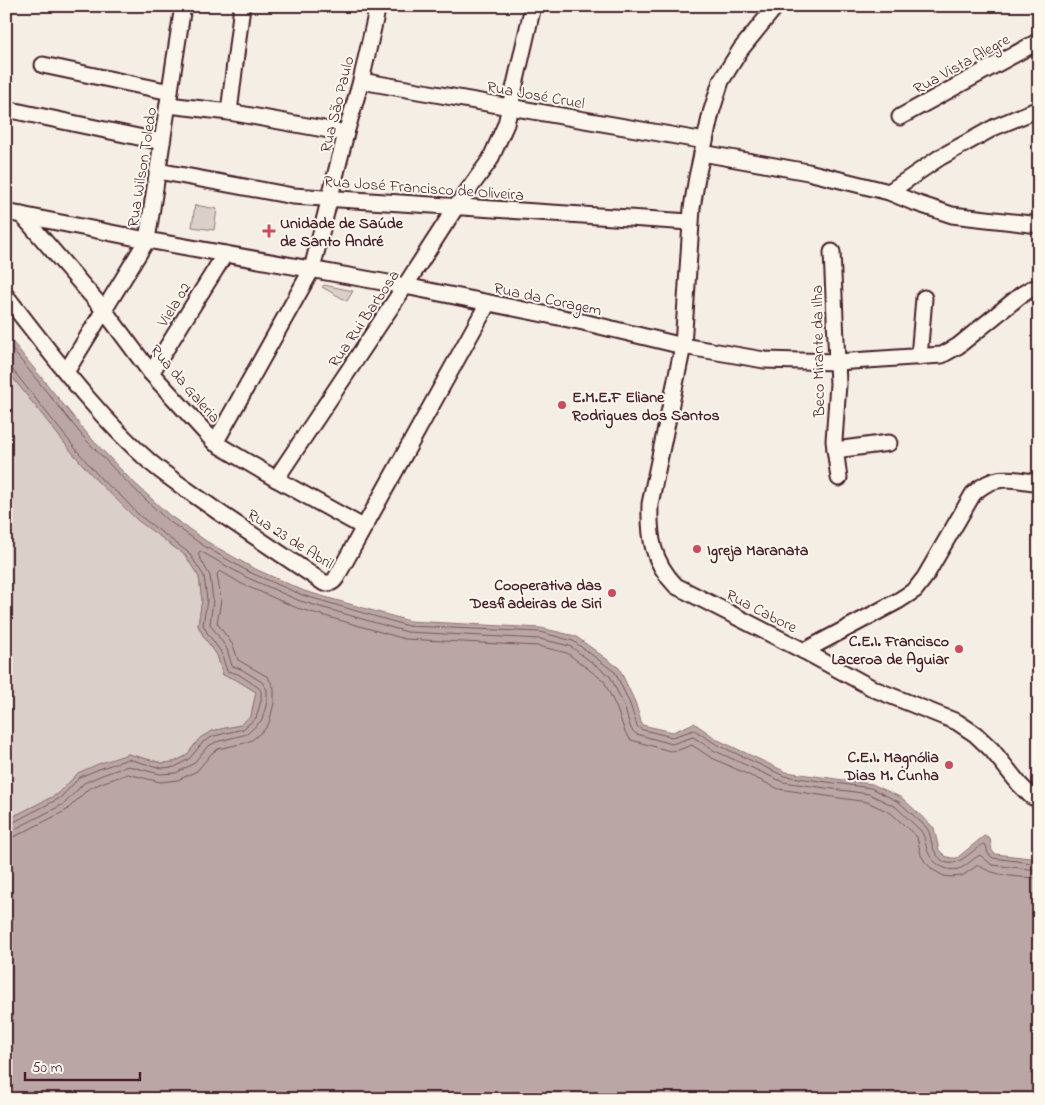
<svg xmlns="http://www.w3.org/2000/svg" width="1045" height="1105" font-family="'Indie Flower',sans-serif">
	<rect width="100%" height="100%" fill="#f4eee4"/>
	<filter id="ink" filterUnits="userSpaceOnUse"><feTurbulence type="fractalNoise" baseFrequency=".02" numOctaves="2"/><feDisplacementMap in="SourceGraphic" scale="10" xChannelSelector="R" yChannelSelector="G"/><feConvolveMatrix kernelMatrix="1 2 1 2 8 2 1 2 1" color-interpolation-filters="sRGB"/></filter>
	<g filter="url(#ink)">
		<g fill="#dbd0c9" stroke="#92787a">
			<polygon points="195,205 217,209 214,230 192,227"/>
			<polygon points="324,285 353,291 347,301 322,287"/>
			<polygon points="6,369 70,450 99,483 168,543 185,555 199,577 202,600 198,626 204,637 217,655 223,675 235,679 256,692 251,716 240,725 212,731 200,738 186,756 174,762 162,763 128,754 78,773 58,794 6,820"/>
		</g>
		<polygon fill="#baa7a5" stroke="#8d7174" points="6,334 89,436 127,476 169,515 206,541 251,567 304,591 409,621 541,628 575,636 619,668 635,702 642,725 673,732 694,723 718,740 786,772 872,784 902,798 934,828 939,850 945,856 951,858 957,858 984,836 990,839 992,851 995,854 1039,859 1039,1099 6,1099 6,820 58,794 78,773 98,764 128,754 162,763 174,762 186,756 200,738 212,731 240,725 251,716 256,692 235,679 223,675 217,655 204,637 198,625 202,600 199,577 185,555 137,520 117,500 99,483 70,450 6,369"/>
		<g fill="none" stroke-linecap="round" stroke-linejoin="round">
			<g stroke="#77555c" stroke-width="1">
				<path d="M 6,342 L 85,439 L 124,479 L 166,519 L 204,546 L 249,572 L 302,595 L 408,626 L 540,632 L 573,641 L 615,672 L 630,704 L 637,726 L 640,729 L 672,737 L 694,730 L 716,744 L 784,776 L 871,788 L 899,802 L 926,827 C 932,834 930,844 935,852 C 950,878 969,852 983,844 L 986,845 L 988,854 L 993,858 L 1039,864"/>
				<polyline points="6,367 12,369 74,447 102,480 121,496 140,516 189,553 204,576 207,600 203,625 208,634 221,652 227,671 238,674 258,687 261,691 261,701 256,718 243,729 214,736 203,742 189,759 175,767 161,768 128,759 99,769 80,777 60,798 10,824 6,824"/>
				<path d="M 6,831 L 13,830 L 64,804 L 84,783 L 102,775 L 128,766 L 160,774 L 176,773 L 193,764 L 207,747 L 216,742 L 247,734 L 262,720 L 267,702 L 267,690 L 262,682 L 241,669 L 232,666 L 227,649 L 210,624 L 213,600 L 210,576 L 198,554 L 200,551 L 246,577 L 300,601 L 407,632 L 540,639 L 570,646 L 610,676 L 624,706 L 631,729 L 636,734 L 672,744 L 693,737 L 713,750 L 783,782 L 869,794 L 896,807 L 921,831 C 926,838 925,847 929,854 C 935,866 951,874 963,867 C 969,863 974,858 980,855 L 992,865 L 1039,870"/>
				<path d="M 6,838 L 16,836 L 67,810 L 88,789 L 104,782 L 128,774 L 160,782 L 178,780 L 197,771 L 212,753 L 218,749 L 245,743 L 252,740 L 265,729 L 269,723 L 274,703 L 274,688 L 268,677 L 238,660 L 233,645 L 217,623 L 221,600 L 217,574 L 220,571 L 242,584 L 297,608 L 405,639 L 538,646 L 567,653 L 604,681 L 617,709 L 625,732 L 631,740 L 670,751 L 678,750 L 692,745 L 710,757 L 779,789 L 867,802 L 891,813 L 917,837 L 921,855 L 925,862 L 933,870 L 944,876 L 951,877 L 962,876 L 978,865 C 995,877 1019,877 1039,878"/>
			</g>
			<g stroke="#4a1f2b" stroke-width="19">
				<g id="street">
					<path d="M 776,6 L 741,49 L 721,81 L 711,113 L 697,177 L 692,208 L 683,346 L 650,504 C 649,537 652,561 676,586 L 804,651 L 874,689 L 957,722 L 975,734 L 992,750 L 1020,785 L 1031,796 L 1039,800"/>
					<polyline points="43,65 170,92"/>
					<polyline points="361,81 705,141"/>
					<polyline points="168,105 229,112 346,133"/>
					<polyline points="6,109 162,142"/>
					<polyline points="229,112 242,6"/>
					<polyline points="900,117 1039,41"/>
					<polyline points="702,153 808,172 889,192 913,202 952,215 1039,225"/>
					<polyline points="158,171 293,196 690,222"/>
					<polyline points="889,192 939,158 995,127 1039,109"/>
					<polyline points="6,212 147,240 405,286 583,322 683,346 764,360 837,362 942,355 958,346 1021,295 1031,289 1039,288"/>
					<polyline points="22,215 104,310 151,373 215,443 276,479 363,527"/>
					<polyline points="832,252 838,384 834,441 839,478"/>
					<path d="M 6,296 C 51,353 95,414 150,462 C 171,480 195,495 217,511 C 253,535 288,559 324,583 C 330,583 333,583 336,578 L 488,303"/>
					<polyline points="919,357 924,298"/>
					<polyline points="66,372 147,240 183,6"/>
					<polyline points="151,373 225,254"/>
					<polyline points="215,443 312,269 346,133 361,81 378,6"/>
					<polyline points="835,450 889,443"/>
					<polyline points="276,479 405,286 456,207 490,160 506,124 533,6"/>
					<path d="M 804,651 L 898,601 L 915,590 L 925,577 L 973,494 C 994,473 1012,479 1039,483"/>
				</g>
			</g>
			<use href="#street" stroke="#fbf7ec" stroke-width="15"/>
		</g>
	</g>
	<g fill="#d1495b" stroke="#fbf7ec" stroke-width="2">
		<path d="M266.5 223.5h5v5h5v5h-5v5h-5v-5h-5v-5h5z"/>
		<circle cx="562" cy="405" r="5"/>
		<circle cx="697" cy="549" r="5"/>
		<circle cx="612" cy="593" r="5"/>
		<circle cx="959" cy="649" r="5"/>
		<circle cx="949" cy="765" r="5"/>
	</g>
	<g text-anchor="middle" stroke-width="4" stroke-linejoin="round" paint-order="stroke">
		<g font-size="16" fill="#4a1f2b" stroke="#fbf7ec">
			<text transform="translate(961 63) rotate(-29)" y="6">Rua Vista Alegre</text>
			<text transform="translate(536 94) rotate(10)" y="6">Rua José Cruel</text>
			<text transform="translate(336 104) rotate(-76)" y="6">Rua São Paulo</text>
			<text transform="translate(141 167) rotate(-81)" y="6">Rua Wilson Toledo</text>
			<text transform="translate(424 187) rotate(4)" y="6">Rua José Francisco de Oliveira</text>
			<text transform="translate(548 298) rotate(12)" y="6">Rua da Coragem</text>
			<text transform="translate(173 304) rotate(-58)" y="6">Viela 02</text>
			<text transform="translate(363 318) rotate(-56)" y="6">Rua Rui Barbosa</text>
			<text transform="translate(817 351) rotate(-91)" y="6">Beco Mirante da Ilha</text>
			<text transform="translate(186 383) rotate(49)" y="6">Rua da Galeria</text>
			<text transform="translate(291 538) rotate(32)" y="6">Rua 23 de Abril</text>
			<text transform="translate(762 610) rotate(27)" y="6">Rua Cabore</text>
		</g>
		<g font-size="16" font-weight="bold" fill="#4a1f2b" stroke="#fbf7ec" text-anchor="start">
			<text x="280" y="228">Unidade de Saúde<tspan x="280" dy="18">de Santo André</tspan></text>
			<text x="572" y="402">E.M.E.F Eliane<tspan x="572" dy="18">Rodrigues dos Santos</tspan></text>
			<text x="707" y="555">Igreja Maranata</text>
			<text x="602" y="590" text-anchor="end">Cooperativa das<tspan x="602" dy="18">Desfiadeiras de Siri</tspan></text>
			<text x="949" y="646" text-anchor="end">C.E.I. Francisco<tspan x="949" dy="18">Laceroa de Aguiar</tspan></text>
			<text x="939" y="762" text-anchor="end">C.E.I. Magnólia<tspan x="939" dy="18">Dias M. Cunha</tspan></text>
		</g>
	</g>
	<rect width="1045" height="1105" fill="none" stroke="#fbf7ec" stroke-width="25"/>
	<rect x="12" y="12" width="1020" height="1080" fill="none" stroke="#4a1f2b" stroke-width="2" filter="url(#ink)"/>
	<path d="M25 1072v8h115v-8" fill="none" stroke="#4a1f2b" stroke-width="2.5"/>
	<text x="32" y="1072" font-size="15" fill="#4a1f2b" stroke="#fbf7ec" stroke-width="4" paint-order="stroke">50 m</text>
</svg>
